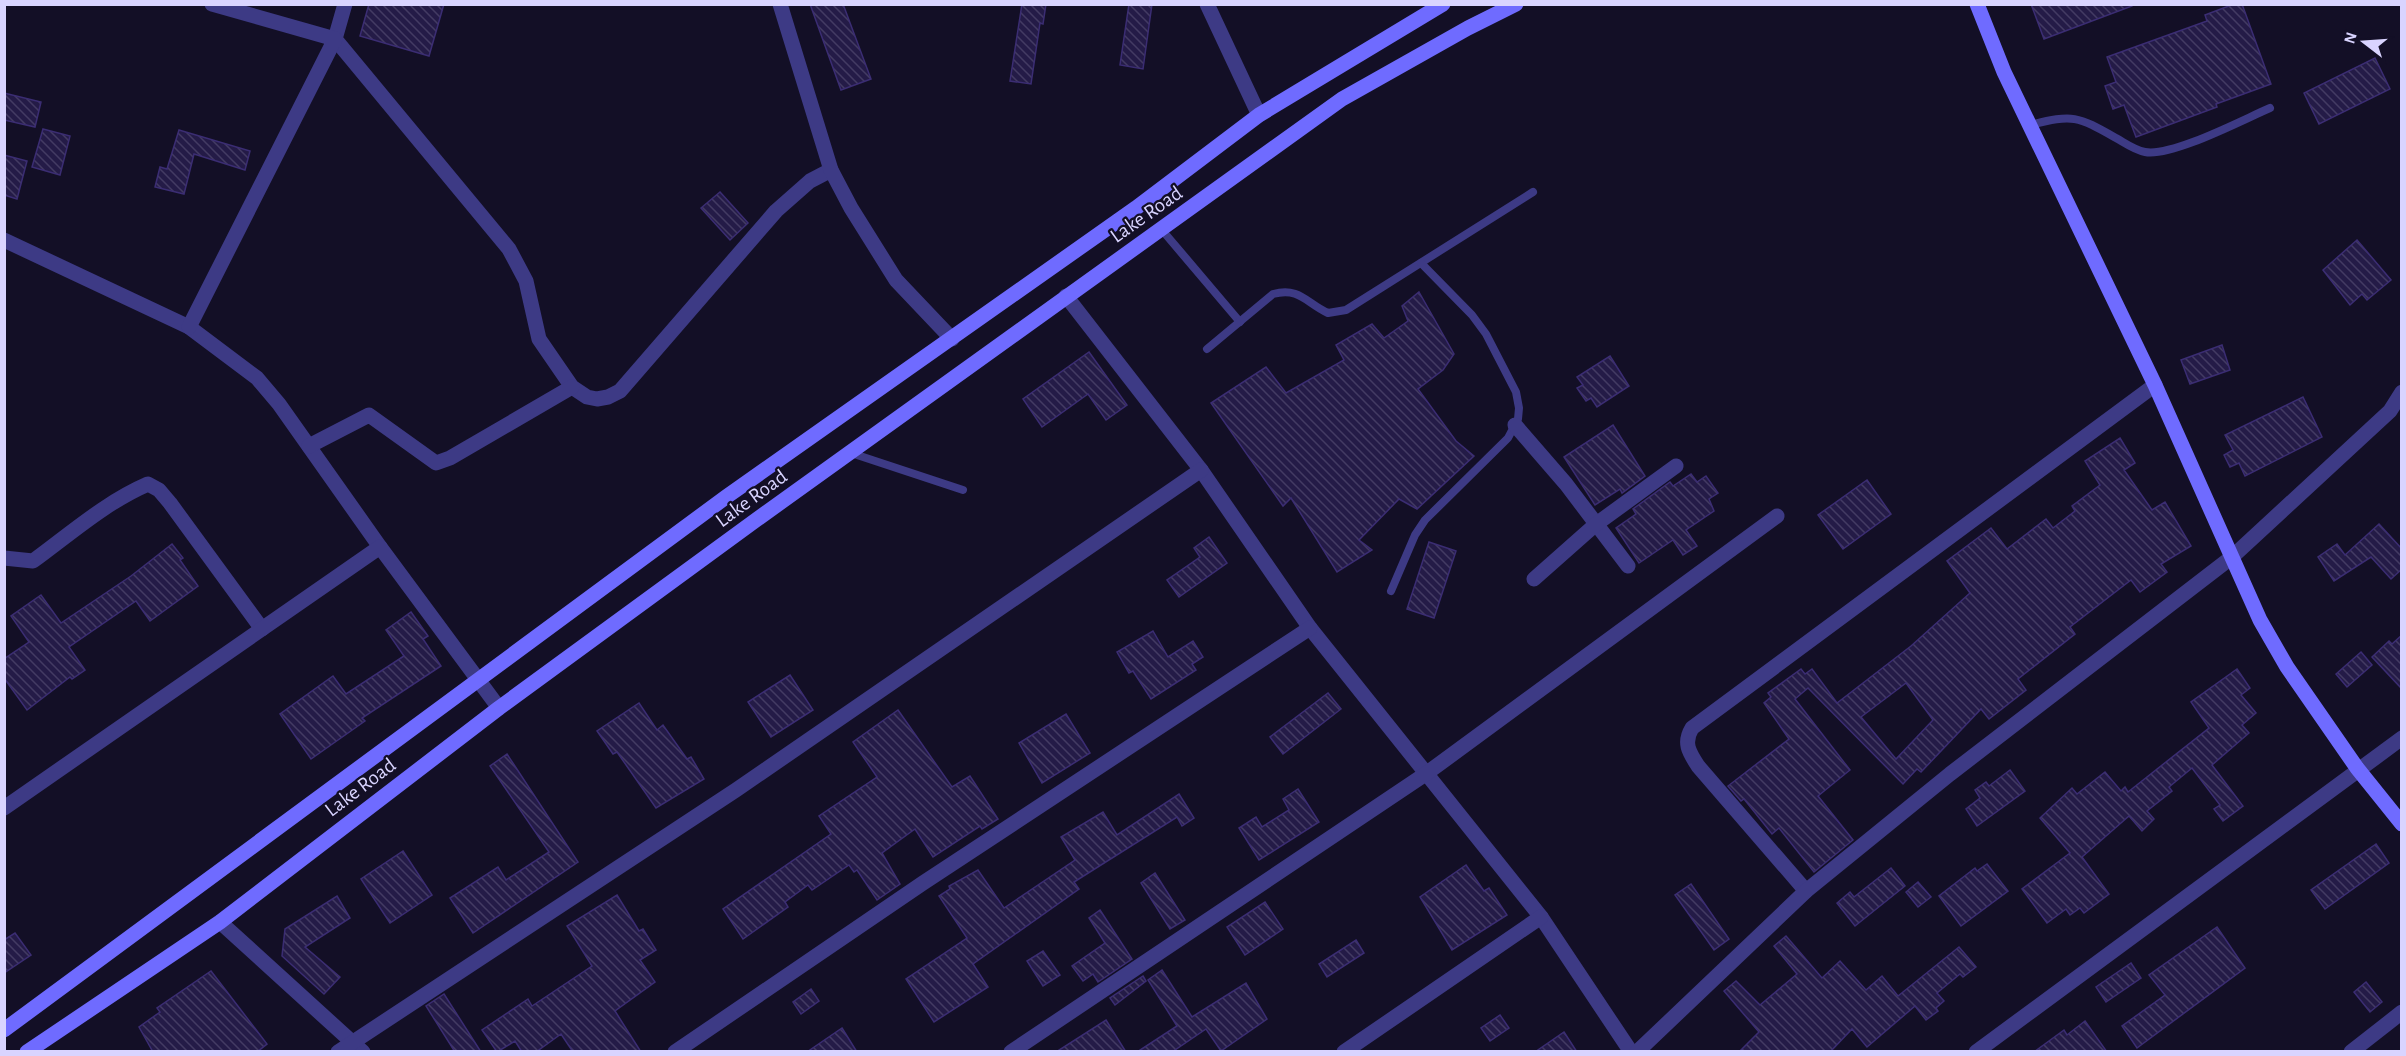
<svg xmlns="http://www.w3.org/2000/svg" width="2406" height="1056" font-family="'Alegreya Sans',sans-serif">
	<defs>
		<pattern id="building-back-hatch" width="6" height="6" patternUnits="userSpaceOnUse" patternTransform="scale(1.5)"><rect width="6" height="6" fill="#241b47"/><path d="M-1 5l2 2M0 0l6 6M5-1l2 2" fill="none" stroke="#433b63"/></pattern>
	</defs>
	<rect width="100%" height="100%" fill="#130f26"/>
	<g fill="url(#building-back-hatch)" stroke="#3b2d73" stroke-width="1.5" fill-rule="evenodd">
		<polygon points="369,4 444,4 429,56 360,36"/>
		<polygon points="810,4 843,4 871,79 841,90"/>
		<polygon points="1022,4 1046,4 1043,24 1040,23 1031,84 1010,81"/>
		<polygon points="1129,4 1152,4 1143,69 1120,65"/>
		<polygon points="2031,4 2132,4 2132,6 2044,39"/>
		<polygon points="2234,4 2242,4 2271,84 2216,104 2217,107 2136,137 2124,105 2113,109 2105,86 2116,82 2107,57 2207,21 2205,15"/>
		<polygon points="2375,58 2390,89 2319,124 2304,93"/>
		<polygon points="4,93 41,102 35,127 4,120"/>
		<polygon points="43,129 70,136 60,175 32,167"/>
		<polygon points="179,130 250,151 245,170 194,154 184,194 155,187 160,167 167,169"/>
		<polygon points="4,155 27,161 17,199 4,195"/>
		<polygon points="720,192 748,223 730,240 701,208"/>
		<polygon points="2357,240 2391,280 2367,300 2362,294 2350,305 2323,270"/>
		<polygon points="1419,292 1454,354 1443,370 1418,389 1456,441 1474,456 1417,509 1399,499 1359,540 1372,550 1337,572 1291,498 1283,506 1211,403 1266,367 1286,393 1344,360 1336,345 1372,324 1384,338 1408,321 1402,306"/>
		<polygon points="2222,345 2230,370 2190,384 2181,360"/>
		<polygon points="1089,352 1127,405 1106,420 1088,394 1042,427 1023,399"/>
		<polygon points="1610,356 1629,386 1597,407 1591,398 1586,401 1577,388 1583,385 1577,377"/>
		<polygon points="2303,397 2322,437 2245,476 2239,463 2230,467 2224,455 2233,450 2225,435"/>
		<polygon points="1613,425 1645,476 1622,493 1620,489 1595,505 1564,457"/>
		<path d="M 2120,438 L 2135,463 L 2124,470 L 2152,510 L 2165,502 L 2191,546 L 2161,564 L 2167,572 L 2140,592 L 2131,580 L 2070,627 L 2075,634 L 2018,679 L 2026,690 L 1989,719 L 1981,709 L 1921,772 L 1917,769 L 1903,784 L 1808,688 L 1795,699 L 1850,770 L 1818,796 L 1853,840 L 1814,872 L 1779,828 L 1772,834 L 1744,799 L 1741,801 L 1728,786 L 1789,739 L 1764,703 L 1771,697 L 1768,693 L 1801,669 L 1805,674 L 1812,669 L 1837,703 L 1911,646 L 1970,593 L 1947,561 L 1991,528 L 2007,549 L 2046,519 L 2053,528 L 2075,511 L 2072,506 L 2100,485 L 2085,461 ZM 1906,683 L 1933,720 L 1896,759 L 1861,717 Z"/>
		<polygon points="1691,474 1697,482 1706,476 1718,493 1709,499 1714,511 1686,530 1697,546 1683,555 1673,540 1639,563 1616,528 1636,514 1633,509 1670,482 1673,486"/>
		<polygon points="1867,480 1891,514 1843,549 1818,515"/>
		<polygon points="2379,524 2402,549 2402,569 2391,579 2371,557 2334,581 2318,557 2337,544 2345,555"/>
		<polygon points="1209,537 1227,563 1179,597 1167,580 1200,557 1194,548"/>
		<polygon points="1429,542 1456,551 1434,618 1407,609"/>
		<polygon points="172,544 183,558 180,560 198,586 150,621 136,601 69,647 85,670 72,679 70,677 27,710 4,678 4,659 29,642 11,616 41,595 61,623 131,576"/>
		<polygon points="411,612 428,636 423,639 441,666 362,718 365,721 311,759 280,714 333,676 346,694 404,656 386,630"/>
		<polygon points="1153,631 1168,657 1193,641 1203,657 1192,664 1196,670 1151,699 1133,671 1129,673 1117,652"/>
		<polygon points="2402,635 2402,689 2372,657 2389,641 2392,644"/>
		<polygon points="2361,652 2372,665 2347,687 2336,674"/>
		<polygon points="2237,669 2250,688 2241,695 2256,713 2242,725 2249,733 2212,765 2243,806 2223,821 2214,809 2220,805 2192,768 2169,787 2172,791 2147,811 2154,819 2142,831 2129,816 2082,857 2109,894 2084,913 2080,908 2070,915 2066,909 2047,923 2022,889 2070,853 2040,818 2072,788 2077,794 2105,772 2121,791 2125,787 2128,792 2209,728 2191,702"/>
		<polygon points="790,675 813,710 771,737 748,702"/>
		<polygon points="1328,693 1341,709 1283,754 1270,737"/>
		<polygon points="639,703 657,730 663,725 687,759 691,757 704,779 656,808 617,752 613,754 597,731"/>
		<polygon points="898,710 952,787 970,776 998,819 982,829 980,826 933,857 915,829 882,853 900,884 877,900 857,870 854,872 849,865 812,890 808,885 785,902 788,907 743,939 723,909 831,834 819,816 877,777 853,742"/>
		<polygon points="1066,714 1090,753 1042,783 1019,743"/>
		<polygon points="507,754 578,862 473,933 450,898 498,867 506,880 549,852 490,766"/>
		<polygon points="2010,770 2025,791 1977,826 1966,809 1980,798 1975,790 1986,782 1989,786"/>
		<polygon points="1298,789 1319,822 1259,860 1239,828 1256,817 1262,827 1289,810 1283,799"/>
		<polygon points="1179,794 1194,818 1182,826 1177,817 1074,882 1079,889 973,964 988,987 934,1022 906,979 967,938 939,896 950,889 949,886 978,870 1004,908 1075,860 1061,837 1103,812 1117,835"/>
		<polygon points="2376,844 2389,863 2325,909 2311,890"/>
		<polygon points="403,851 432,895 390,923 361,879"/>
		<polygon points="1987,864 2008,891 1961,926 1939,896 1975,868 1977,871"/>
		<polygon points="1466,865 1484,891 1489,888 1507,915 1452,950 1420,897"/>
		<polygon points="1891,868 1905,886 1855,926 1837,903 1850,892 1854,897"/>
		<polygon points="1155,873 1185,920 1170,929 1141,883"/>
		<polygon points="1918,882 1931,897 1918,907 1906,892"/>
		<polygon points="1691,884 1729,939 1714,950 1675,895"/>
		<polygon points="617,895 639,931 643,929 656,950 640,960 655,982 615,1011 641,1052 573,1052 561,1034 536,1052 522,1052 515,1041 497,1052 482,1030 528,999 532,1006 592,966 567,926"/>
		<polygon points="337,896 350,918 305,947 340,977 324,994 282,956 285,929"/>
		<polygon points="1265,902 1283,929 1245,955 1227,927"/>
		<polygon points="1100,910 1132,959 1098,982 1093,974 1083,981 1072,966 1105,943 1089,918"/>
		<polygon points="2217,927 2245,968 2137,1048 2122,1026 2165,995 2149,975"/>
		<polygon points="15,933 31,955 4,973 4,940"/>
		<polygon points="1786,936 1822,978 1840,961 1866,990 1882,976 1898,996 1959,947 1976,967 1963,977 1960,974 1937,993 1944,1001 1936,1008 1938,1011 1926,1020 1915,1006 1867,1047 1852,1029 1830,1052 1739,1052 1759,1032 1724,991 1736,981 1760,1005 1797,974 1774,946"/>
		<polygon points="1356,940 1364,953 1327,977 1319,964"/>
		<polygon points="1043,951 1060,975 1043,986 1027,961"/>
		<polygon points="2131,963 2141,978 2106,1002 2096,987"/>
		<polygon points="1162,970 1192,1017 1246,983 1267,1019 1221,1051 1206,1029 1172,1052 1137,1052 1177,1026 1148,980"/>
		<polygon points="211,971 267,1044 257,1052 153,1052 139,1027 160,1012 157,1008"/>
		<polygon points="1143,976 1146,981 1115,1005 1110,998"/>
		<polygon points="2366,982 2382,1002 2370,1012 2354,992"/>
		<polygon points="811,989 819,1001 801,1014 793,1002"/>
		<polygon points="444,994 481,1052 455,1052 426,1006"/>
		<polygon points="1500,1015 1509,1028 1490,1041 1481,1028"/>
		<polygon points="1106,1020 1126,1052 1056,1052"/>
		<polygon points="2085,1021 2107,1052 2034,1052 2064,1030 2067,1035"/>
		<polygon points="842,1028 857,1052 807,1052"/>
		<polygon points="1564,1032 1577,1052 1535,1052"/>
	</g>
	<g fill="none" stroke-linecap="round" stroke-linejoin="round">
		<g stroke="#3d3a85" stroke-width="8">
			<path d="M 2030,125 C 2074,114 2077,116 2116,138 C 2125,143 2134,150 2145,152 C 2172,157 2242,120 2270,108"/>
			<polyline points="1162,230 1240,322"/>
			<path d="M 1207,349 L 1273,294 C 1300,287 1306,303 1328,313 L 1346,310 L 1533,192"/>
			<polyline points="851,453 963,490"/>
			<polyline points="1391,591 1415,535 1425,520 1508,438 1518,419 1519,408 1516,392 1486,334 1472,315 1421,263"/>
		</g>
		<g stroke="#3d3a85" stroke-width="15">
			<polyline points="345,4 335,39 509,249 526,281 539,339 572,387 587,397 597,399 608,397 620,391 776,211 810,181 831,170"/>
			<polyline points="780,4 831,170 851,208 896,280 952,339"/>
			<polyline points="1207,4 1259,115"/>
			<polyline points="4,240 189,327 257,378 279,404 380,547"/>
			<polyline points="1066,296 1201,470 1310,628 1541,917 1631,1052"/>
			<polyline points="189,327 335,39 212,4"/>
			<polyline points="1515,425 1566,484 1628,566"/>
			<polyline points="309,446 369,415 436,463 450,458 572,387"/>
			<path d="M 4,558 L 33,561 C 70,534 106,502 148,484 L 159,490 L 170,503 L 262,629"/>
			<polyline points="1534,579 1595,525 1676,466"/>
			<polyline points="4,808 380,547 499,708"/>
			<path d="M 1806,891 L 1698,766 C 1689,752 1683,743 1692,728 L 2155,385"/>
			<polyline points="220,922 363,1052"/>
			<polyline points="338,1052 736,790 1201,470"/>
			<polyline points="675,1052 923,883 1310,628"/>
			<polyline points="1011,1052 1427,773 1777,516"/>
			<polyline points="1344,1052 1541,917"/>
			<polyline points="1637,1052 1806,891 1950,774 2232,557 2390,411 2402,392"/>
			<polyline points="1976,1052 2402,738"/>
			<polyline points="2351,1052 2402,1012"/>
		</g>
		<g stroke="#6f6bff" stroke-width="15">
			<polyline points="1977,4 2004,72 2155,385 2260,620 2287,667 2357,768 2402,824"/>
			<polyline points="4,1030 726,497 1136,208 1259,115 1443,4"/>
			<polyline points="27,1052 220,922 499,708 756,520 1342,99 1468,28 1516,4"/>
		</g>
	</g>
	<g text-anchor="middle" stroke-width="4.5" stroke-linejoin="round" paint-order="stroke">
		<g font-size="21" fill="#d9d4ff" stroke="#130f26">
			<text transform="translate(1146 214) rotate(-35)" y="7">Lake Road</text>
			<text transform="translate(751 498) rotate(-36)" y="7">Lake Road</text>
			<text transform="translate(360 787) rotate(-37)" y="7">Lake Road</text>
		</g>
	</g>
	<rect width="2406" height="1056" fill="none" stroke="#d9d4ff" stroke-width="12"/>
	<g transform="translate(2364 42) rotate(287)" stroke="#130f26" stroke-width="4.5" paint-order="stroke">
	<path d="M0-4.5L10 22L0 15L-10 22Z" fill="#d9d4ff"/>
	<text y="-9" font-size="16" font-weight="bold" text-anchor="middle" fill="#d9d4ff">N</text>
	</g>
</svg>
